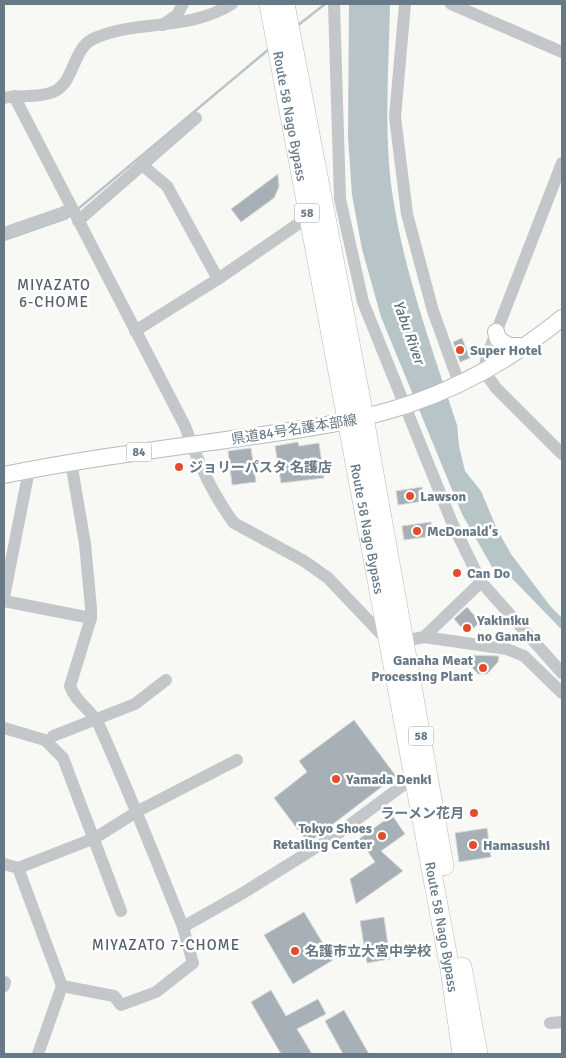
<svg xmlns="http://www.w3.org/2000/svg" width="566" height="1058" font-family="Signika,'Noto Sans JP',sans-serif">
	<rect width="100%" height="100%" fill="#f8f8f5"/>
	<path fill="#b8c5c8" d="M 349,4 L 390,4 C 389,68 383,135 393,198 C 405,276 433,351 457,425 L 459,446 L 465,471 L 481,491 L 497,529 L 511,554 L 551,607 L 562,618 L 562,630 L 503,569 L 496,574 L 462,514 L 381,317 L 362,249 L 352,195 L 348,137 Z"/>
	<g fill="none" stroke-linecap="round" stroke-linejoin="round">
		<g stroke="#b8c5c8" stroke-width="2.5">
			<polyline points="297,26 325,4"/>
			<polyline points="78,209 269,49"/>
			<polyline points="4,240 67,218 72,214"/>
		</g>
	</g>
	<g fill="#a7b0b6" stroke="#d9d9d7">
		<polygon points="278,174 279,187 274,198 241,222 231,209"/>
		<polygon points="462,338 470,358 460,362 453,342"/>
		<polygon points="298,442 299,446 319,443 324,478 281,483 275,446"/>
		<polygon points="251,448 256,482 232,485 228,451"/>
		<polygon points="422,487 424,501 398,505 396,491"/>
		<polygon points="431,522 433,536 404,540 402,526"/>
		<polygon points="467,607 480,622 467,634 454,619"/>
		<polygon points="468,655 499,656 498,662 487,674 478,674 468,663"/>
		<polygon points="354,720 396,776 308,843 274,798 307,772 299,761"/>
		<polygon points="392,815 405,834 381,851 403,871 356,904 350,879 375,862 359,839"/>
		<polygon points="487,828 491,857 459,862 455,833"/>
		<polygon points="304,912 333,960 293,984 264,935"/>
		<polygon points="384,917 390,959 367,963 360,921"/>
		<polygon points="271,990 286,1016 318,999 326,1014 297,1029 312,1054 281,1054 251,1002"/>
		<polygon points="344,1010 369,1054 343,1054 325,1021"/>
	</g>
	<g fill="none" stroke-linecap="round" stroke-linejoin="round">
		<g stroke="#b6bbbe" stroke-width="18">
			<g id="major">
				<polyline points="496,332 498,339 509,346 525,346"/>
				<path d="M 4,475 C 82,459 161,449 240,438 C 296,430 353,423 407,405 C 463,386 517,355 562,318"/>
			</g>
		</g>
		<g stroke="#b6babd" stroke-width="20">
			<g id="highway">
				<path id="s1" d="M 269,4 L 450,969 L 462,1054"/>
				<polyline points="285,4 360,395 444,866"/>
				<polyline points="462,967 478,1054"/>
			</g>
		</g>
		<g stroke="#c3c7ca" stroke-width="12">
			<polyline points="334,4 340,199 363,302 453,525 481,582 562,673"/>
			<polyline points="405,4 395,117 407,214 433,311 459,383"/>
			<polyline points="451,4 562,52"/>
			<polyline points="163,25 177,15 183,4"/>
			<path d="M 14,96 L 185,426 C 197,460 212,494 234,523 L 304,561 L 328,578 L 388,641"/>
			<path d="M 4,98 C 18,95 40,98 53,92 C 75,83 72,49 93,39 C 136,19 187,32 232,4"/>
			<polyline points="562,163 487,356 484,371 496,388 562,454"/>
			<polyline points="142,165 167,186 218,279"/>
			<polyline points="78,221 196,118"/>
			<polyline points="4,233 62,213 71,208"/>
			<polyline points="135,331 218,279 298,224 309,223"/>
			<path d="M 71,462 L 85,544 L 91,608 L 91,618 L 70,686 C 76,703 91,709 99,725 C 129,792 156,859 183,927"/>
			<polyline points="4,597 29,470"/>
			<polyline points="4,601 91,618"/>
			<polyline points="424,637 481,582"/>
			<polyline points="404,641 424,637 507,649 524,656 562,693"/>
			<polyline points="4,728 45,740 63,758 121,911"/>
			<polyline points="53,736 135,704 166,680"/>
			<polyline points="4,864 18,868 95,838 138,811 237,760"/>
			<polyline points="18,868 62,986 38,1054"/>
			<polyline points="4,986 5,982"/>
			<polyline points="62,986 114,996 121,1005 156,992 193,963 183,927 243,893 336,835 414,777"/>
			<polyline points="550,1023 562,1022"/>
		</g>
		<use href="#major" stroke="#fff" stroke-width="16"/>
		<use href="#highway" stroke="#fff" stroke-width="19"/>
	</g>
	<g fill="#e24c2a" stroke="#fff" stroke-width="2">
		<circle cx="460" cy="350" r="5"/>
		<circle cx="179" cy="467" r="5"/>
		<circle cx="410" cy="496" r="5"/>
		<circle cx="417" cy="531" r="5"/>
		<circle cx="457" cy="573" r="5"/>
		<circle cx="467" cy="628" r="5"/>
		<circle cx="483" cy="668" r="5"/>
		<circle cx="336" cy="779" r="5"/>
		<circle cx="474" cy="813" r="5"/>
		<circle cx="382" cy="836" r="5"/>
		<circle cx="473" cy="845" r="5"/>
		<circle cx="295" cy="951" r="5"/>
	</g>
	<g text-anchor="middle" stroke-width="5" stroke-linejoin="round" paint-order="stroke">
		<g fill="#fff" stroke="#95a1aa" stroke-width="1">
			<rect x="294.5" y="203.5" width="25" height="19" rx="4"/>
			<rect x="126.5" y="442.5" width="25" height="19" rx="4"/>
			<rect x="408.5" y="726.5" width="25" height="19" rx="4"/>
		</g>
		<g font-size="12" font-weight="bold" fill="#677986">
			<text x="307" y="217">58</text>
			<text x="139" y="456">84</text>
			<text x="421" y="740">58</text>
		</g>
		<g font-size="14" fill="#677986" stroke="#fff">
			<text dy="5" stroke="none"><textPath href="#s1" startOffset="114">Route 58 Nago Bypass</textPath></text>
			<text transform="translate(294 429) rotate(-9)" y="5">県道84号名護本部線</text>
			<text dy="5" stroke="none"><textPath href="#s1" startOffset="534">Route 58 Nago Bypass</textPath></text>
			<text dy="5" stroke="none"><textPath href="#s1" startOffset="939">Route 58 Nago Bypass</textPath></text>
		</g>
		<g font-size="14" font-weight="bold" fill="#677986" stroke="#fff" text-anchor="start">
			<text x="470" y="355">Super Hotel</text>
			<text x="189" y="472">ジョリーパスタ 名護店</text>
			<text x="420" y="501">Lawson</text>
			<text x="427" y="536">McDonald's</text>
			<text x="467" y="578">Can Do</text>
			<text x="477" y="625">Yakiniku<tspan x="477" dy="16">no Ganaha</tspan></text>
			<text x="473" y="665" text-anchor="end">Ganaha Meat<tspan x="473" dy="16">Processing Plant</tspan></text>
			<text x="346" y="784">Yamada Denki</text>
			<text x="464" y="818" text-anchor="end">ラーメン花月</text>
			<text x="372" y="833" text-anchor="end">Tokyo Shoes<tspan x="372" dy="16">Retailing Center</tspan></text>
			<text x="483" y="850">Hamasushi</text>
			<text x="305" y="956">名護市立大宮中学校</text>
		</g>
		<g font-size="15" letter-spacing="1" fill="#55626b" stroke="#fff">
			<text x="54" y="290">MIYAZATO<tspan x="54" dy="17">6-CHOME</tspan></text>
			<text x="166" y="950">MIYAZATO 7-CHOME</text>
		</g>
		<g font-size="15" font-style="italic" fill="#5e747a" stroke="#fff">
			<text transform="translate(409 332) rotate(70)" y="5">Yabu River</text>
		</g>
	</g>
	<rect width="566" height="1058" fill="none" stroke="#677986" stroke-width="10"/>
</svg>
